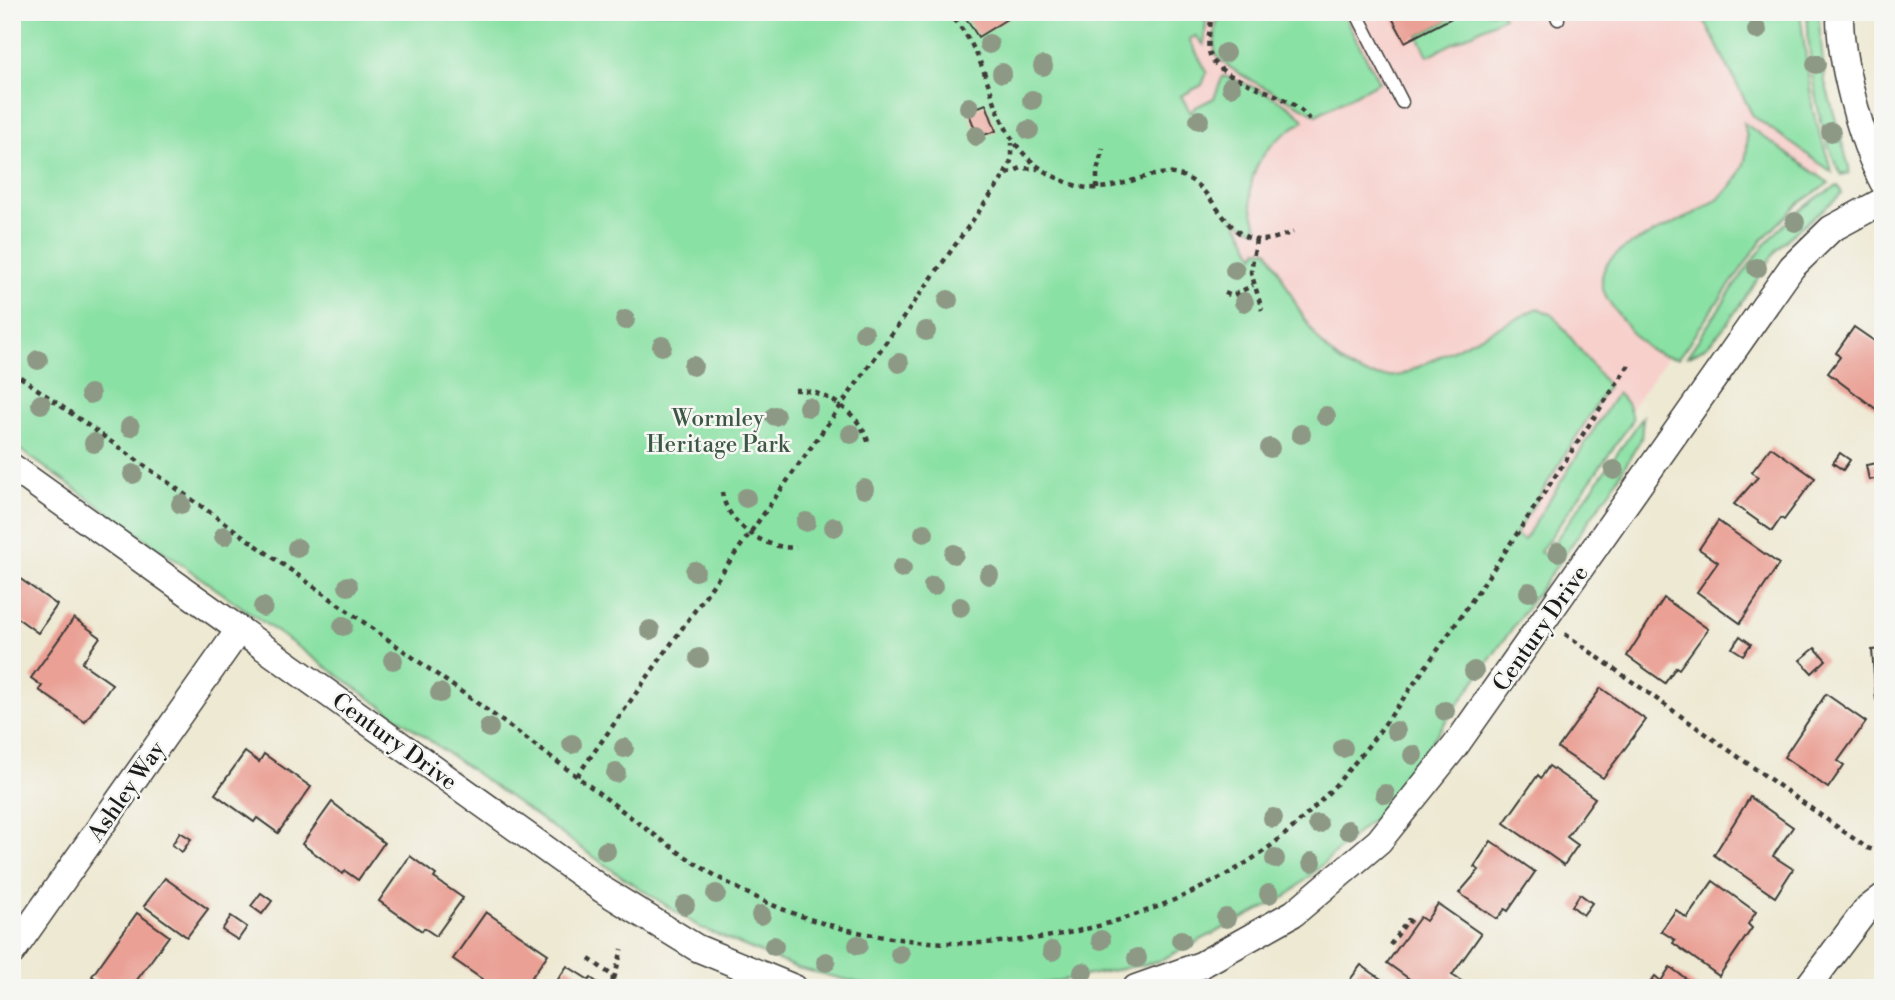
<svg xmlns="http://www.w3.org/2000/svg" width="1895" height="1000" font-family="'Libre Bodoni',serif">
	<rect width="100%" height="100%" fill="#f6f6f2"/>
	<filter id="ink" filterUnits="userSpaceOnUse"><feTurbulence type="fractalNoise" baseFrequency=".0143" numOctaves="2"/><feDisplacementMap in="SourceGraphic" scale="14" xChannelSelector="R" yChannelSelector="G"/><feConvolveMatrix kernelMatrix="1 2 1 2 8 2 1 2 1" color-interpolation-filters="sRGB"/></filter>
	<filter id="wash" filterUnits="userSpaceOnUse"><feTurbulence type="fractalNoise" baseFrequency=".00686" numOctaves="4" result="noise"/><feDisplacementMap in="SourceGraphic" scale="28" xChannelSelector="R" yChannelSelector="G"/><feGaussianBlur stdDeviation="1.57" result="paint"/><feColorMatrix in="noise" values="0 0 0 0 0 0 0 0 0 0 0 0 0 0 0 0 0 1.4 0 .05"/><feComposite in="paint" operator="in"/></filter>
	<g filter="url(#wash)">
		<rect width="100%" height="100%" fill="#eee9d3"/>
		<polygon fill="#f7d0cc" points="1009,12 1789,12 1822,159 1820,180 1773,208 1533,547 1337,406 1232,214 1087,180"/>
		<g fill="#8ae1a4" stroke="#537e60" stroke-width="2">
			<path d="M 12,12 L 1207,12 L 1204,45 L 1196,36 L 1189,39 L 1207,72 L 1202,85 L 1181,96 L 1191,113 L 1194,108 L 1214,98 L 1223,76 C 1243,82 1293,102 1304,121 C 1260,146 1237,181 1259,230 L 1245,226 L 1234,217 L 1255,256 L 1258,249 L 1268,250 C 1299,305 1325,390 1402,375 L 1538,308 L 1554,316 L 1608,386 L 1515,535 L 1524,540 L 1617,393 L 1627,403 L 1633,420 L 1540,552 L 1545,555 L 1643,417 L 1641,439 L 1612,488 L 1383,810 L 1286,897 L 1157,962 L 1021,988 L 881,988 L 797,968 L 701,928 L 615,872 L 12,444 Z"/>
			<path d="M 1218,12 L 1342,12 L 1379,82 L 1316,115 C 1296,101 1219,70 1215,51 C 1213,39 1217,24 1218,12 Z"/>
			<polygon points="1463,12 1502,12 1504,17 1428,56 1418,36"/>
			<polygon points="1700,12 1800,12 1813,111 1832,172 1753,116"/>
			<path d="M 1807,12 L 1818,12 L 1825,82 L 1849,167 L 1849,173 L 1841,175 C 1816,127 1809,66 1807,12 Z"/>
			<path d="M 1744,123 L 1829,183 L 1798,204 L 1762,240 L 1678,358 C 1653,357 1641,344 1626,325 C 1618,314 1607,302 1603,289 C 1585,222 1773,232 1744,123 Z"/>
			<path d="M 1838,186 L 1842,193 C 1822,213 1796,227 1777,250 C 1755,277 1720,350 1687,356 C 1729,297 1769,218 1838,186 Z"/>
		</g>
		<g id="blocks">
			<g fill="#eaa095">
				<polygon points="962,12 1003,12 1007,19 978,37"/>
				<polygon points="1389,12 1463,12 1405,42"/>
				<polygon points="986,104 996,131 978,137 968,111"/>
				<polygon points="1854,327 1883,347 1883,408 1880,412 1828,373 1840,357 1836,353"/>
				<polygon points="1771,447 1815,478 1784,520 1781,518 1772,531 1734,504 1758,477 1752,472"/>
				<polygon points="1840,453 1850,460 1843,470 1833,463"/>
				<polygon points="1878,463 1880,478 1869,480 1866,465"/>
				<polygon points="1718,521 1779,564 1740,623 1697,592 1718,562 1699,549"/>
				<polygon points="12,573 57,605 38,633 16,617 12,622"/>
				<polygon points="1664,598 1708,629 1679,669 1676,667 1665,683 1627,656"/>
				<polygon points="74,618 100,637 82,663 112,684 85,722 39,690 42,686 31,678"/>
				<polygon points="1740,636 1751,644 1743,655 1732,648"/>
				<polygon points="1815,648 1826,660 1812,673 1800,660"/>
				<polygon points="1883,649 1883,700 1876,700 1872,650"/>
				<polygon points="1601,688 1646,720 1603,778 1558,748"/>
				<polygon points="1826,694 1866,722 1838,761 1844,765 1828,788 1784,757"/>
				<polygon points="245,752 259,762 264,754 311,787 278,833 257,818 254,822 215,794"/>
				<polygon points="1549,766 1595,798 1567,837 1578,845 1564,865 1504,823 1538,775 1541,778"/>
				<polygon points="1750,797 1793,827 1773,856 1793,869 1775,897 1714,855"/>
				<polygon points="332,802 384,843 358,880 345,871 343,874 302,844"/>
				<polygon points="180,832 191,839 182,852 172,845"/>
				<polygon points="1491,841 1535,872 1508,911 1505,909 1497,919 1459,893 1479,870 1474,867"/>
				<polygon points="410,856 436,875 434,878 463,898 436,936 424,928 422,931 379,901"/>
				<polygon points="165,878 208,909 187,937 144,906"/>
				<polygon points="1713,881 1756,912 1748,924 1752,928 1719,976 1673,943 1675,940 1661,931 1676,910 1687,918"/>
				<polygon points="261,893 272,901 262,914 251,906"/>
				<polygon points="1580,894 1592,903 1583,915 1572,906"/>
				<polygon points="1438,904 1481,934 1452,975 1463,982 1459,988 1422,988 1387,963 1420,917 1426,921"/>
				<polygon points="486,912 548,954 524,988 501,988 494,983 492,986 453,959"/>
				<polygon points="137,913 169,936 131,988 108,988 92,976"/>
				<polygon points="231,916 247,927 238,940 222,930"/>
				<polygon points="1361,965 1394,988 1344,988"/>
				<polygon points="567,966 589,980 591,978 605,988 552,988"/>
				<polygon points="1670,967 1699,988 1646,988 1655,976 1661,981"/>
			</g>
		</g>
	</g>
	<g filter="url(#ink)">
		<use href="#blocks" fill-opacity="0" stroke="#3c3b37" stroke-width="2"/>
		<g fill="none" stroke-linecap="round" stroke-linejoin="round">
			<g stroke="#3c3b37" stroke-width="15">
				<g id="lane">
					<polyline points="1356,12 1402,102"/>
					<polyline points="1555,12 1558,19"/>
				</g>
			</g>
			<g stroke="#3c3b37" stroke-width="29">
				<g id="street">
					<path d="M 1840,12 C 1839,59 1861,141 1883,182"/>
					<polyline points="12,467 603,890 697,948 794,988"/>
					<polyline points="12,952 239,630"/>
					<polyline points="1136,988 1201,965 1294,913 1379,841 1456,745 1792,267 1831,229 1883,201"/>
					<polyline points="1807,988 1865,911 1883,897"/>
				</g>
			</g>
			<g stroke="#3c3b37" stroke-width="4.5" stroke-dasharray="5 5" stroke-linecap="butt">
				<path d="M 947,12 C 1007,70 977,150 1074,185 C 1116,199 1152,161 1187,178 C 1215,191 1227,242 1263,240 C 1273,240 1284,235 1293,232"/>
				<path d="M 1212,12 C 1211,24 1207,40 1209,51 C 1215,85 1291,88 1310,121"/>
				<polyline points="1005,174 1012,159 1012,143"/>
				<polyline points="1097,189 1097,171 1103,148"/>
				<polyline points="1256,240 1251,272 1262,310"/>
				<polyline points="1225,293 1232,296 1253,285"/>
				<path d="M 12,371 C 152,471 292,571 432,671 C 483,707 533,743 583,781 C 638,822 691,866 753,896 C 855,946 977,955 1086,929 C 1146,915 1224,883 1273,844 C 1336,795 1382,729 1427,665 C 1497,566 1562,465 1629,365"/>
				<path d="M 795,390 C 826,389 862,415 869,445"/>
				<path d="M 722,492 C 726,523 766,551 796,547"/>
				<polyline points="1565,634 1867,848 1883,853"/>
				<polyline points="577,776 1005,175 1021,168 1038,169"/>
				<polyline points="1390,945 1408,920 1415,925"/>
				<polyline points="589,959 613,976 612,988"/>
				<polyline points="614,979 622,949"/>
			</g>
			<use href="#lane" stroke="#fff" stroke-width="12"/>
			<use href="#street" stroke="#fff" stroke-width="26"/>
		</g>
		<g fill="#8d9985">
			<circle cx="1757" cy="30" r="10"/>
			<circle cx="989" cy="44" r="10"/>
			<circle cx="1225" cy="53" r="10"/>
			<circle cx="1816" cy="64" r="10"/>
			<circle cx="1043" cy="66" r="10"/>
			<circle cx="1002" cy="73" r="10"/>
			<circle cx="1231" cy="87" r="10"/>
			<circle cx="1032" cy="100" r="10"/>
			<circle cx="969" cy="107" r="10"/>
			<circle cx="1199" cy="120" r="10"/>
			<circle cx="1029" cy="130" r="10"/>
			<circle cx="1831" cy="132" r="10"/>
			<circle cx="976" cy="136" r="10"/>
			<circle cx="1795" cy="222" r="10"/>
			<circle cx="1757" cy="268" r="10"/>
			<circle cx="1235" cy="270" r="10"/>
			<circle cx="948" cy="300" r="10"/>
			<circle cx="1244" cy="302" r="10"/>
			<circle cx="625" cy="320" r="10"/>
			<circle cx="926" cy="331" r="10"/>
			<circle cx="864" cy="333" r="10"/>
			<circle cx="662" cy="346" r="10"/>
			<circle cx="38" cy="360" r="10"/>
			<circle cx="899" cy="363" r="10"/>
			<circle cx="693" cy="366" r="10"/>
			<circle cx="90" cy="394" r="10"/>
			<circle cx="41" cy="404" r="10"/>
			<circle cx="808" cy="407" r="10"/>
			<circle cx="775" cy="416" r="10"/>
			<circle cx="1326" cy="416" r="10"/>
			<circle cx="130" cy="427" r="10"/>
			<circle cx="851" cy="434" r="10"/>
			<circle cx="1301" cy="434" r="10"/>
			<circle cx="94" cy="443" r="10"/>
			<circle cx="1270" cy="448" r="10"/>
			<circle cx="1614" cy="470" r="10"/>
			<circle cx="133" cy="474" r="10"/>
			<circle cx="864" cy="489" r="10"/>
			<circle cx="746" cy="498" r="10"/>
			<circle cx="181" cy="504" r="10"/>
			<circle cx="806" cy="522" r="10"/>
			<circle cx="834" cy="527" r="10"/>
			<circle cx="924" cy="533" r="10"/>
			<circle cx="224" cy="536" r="10"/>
			<circle cx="297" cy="548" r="10"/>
			<circle cx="1558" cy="552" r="10"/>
			<circle cx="954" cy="554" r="10"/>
			<circle cx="902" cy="568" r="10"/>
			<circle cx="695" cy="571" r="10"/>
			<circle cx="989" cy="575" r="10"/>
			<circle cx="348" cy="586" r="10"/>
			<circle cx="933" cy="586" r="10"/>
			<circle cx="1529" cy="592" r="10"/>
			<circle cx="263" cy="607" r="10"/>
			<circle cx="960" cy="607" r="10"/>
			<circle cx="343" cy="626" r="10"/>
			<circle cx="650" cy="630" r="10"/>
			<circle cx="699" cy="658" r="10"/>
			<circle cx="393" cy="660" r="10"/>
			<circle cx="1474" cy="671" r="10"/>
			<circle cx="440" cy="693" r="10"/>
			<circle cx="1445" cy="711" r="10"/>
			<circle cx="489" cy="728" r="10"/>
			<circle cx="1396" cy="731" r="10"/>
			<circle cx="572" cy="744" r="10"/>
			<circle cx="624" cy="748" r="10"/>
			<circle cx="1343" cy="748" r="10"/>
			<circle cx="1413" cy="755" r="10"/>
			<circle cx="616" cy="773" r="10"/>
			<circle cx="1385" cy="794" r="10"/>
			<circle cx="1273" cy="818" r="10"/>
			<circle cx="1318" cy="824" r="10"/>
			<circle cx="1348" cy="830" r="10"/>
			<circle cx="606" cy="851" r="10"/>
			<circle cx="1275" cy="859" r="10"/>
			<circle cx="1312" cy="862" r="10"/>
			<circle cx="716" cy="894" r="10"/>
			<circle cx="1269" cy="894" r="10"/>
			<circle cx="685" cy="905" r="10"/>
			<circle cx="761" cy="915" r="10"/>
			<circle cx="1226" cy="918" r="10"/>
			<circle cx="1101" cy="940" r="10"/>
			<circle cx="1181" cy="940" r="10"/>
			<circle cx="858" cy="945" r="10"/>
			<circle cx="774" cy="946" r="10"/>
			<circle cx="1052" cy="951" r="10"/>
			<circle cx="900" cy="954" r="10"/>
			<circle cx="1137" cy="958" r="10"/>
			<circle cx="826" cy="962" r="10"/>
			<circle cx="1083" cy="972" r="10"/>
		</g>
	</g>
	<g text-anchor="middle" stroke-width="5" stroke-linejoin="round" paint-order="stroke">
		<g font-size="23" fill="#3d5745" stroke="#f6f6f2">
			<text x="718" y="426">Wormley<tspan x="718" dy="26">Heritage Park</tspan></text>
		</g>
		<g font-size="23" fill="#1c1c1c" stroke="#f6f6f2">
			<text transform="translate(1540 628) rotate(-55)" y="8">Century Drive</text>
			<text transform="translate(395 741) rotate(36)" y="8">Century Drive</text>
			<text transform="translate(126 791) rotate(-55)" y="8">Ashley Way</text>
		</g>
	</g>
	<rect width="1895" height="1000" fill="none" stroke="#f6f6f2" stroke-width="42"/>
</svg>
